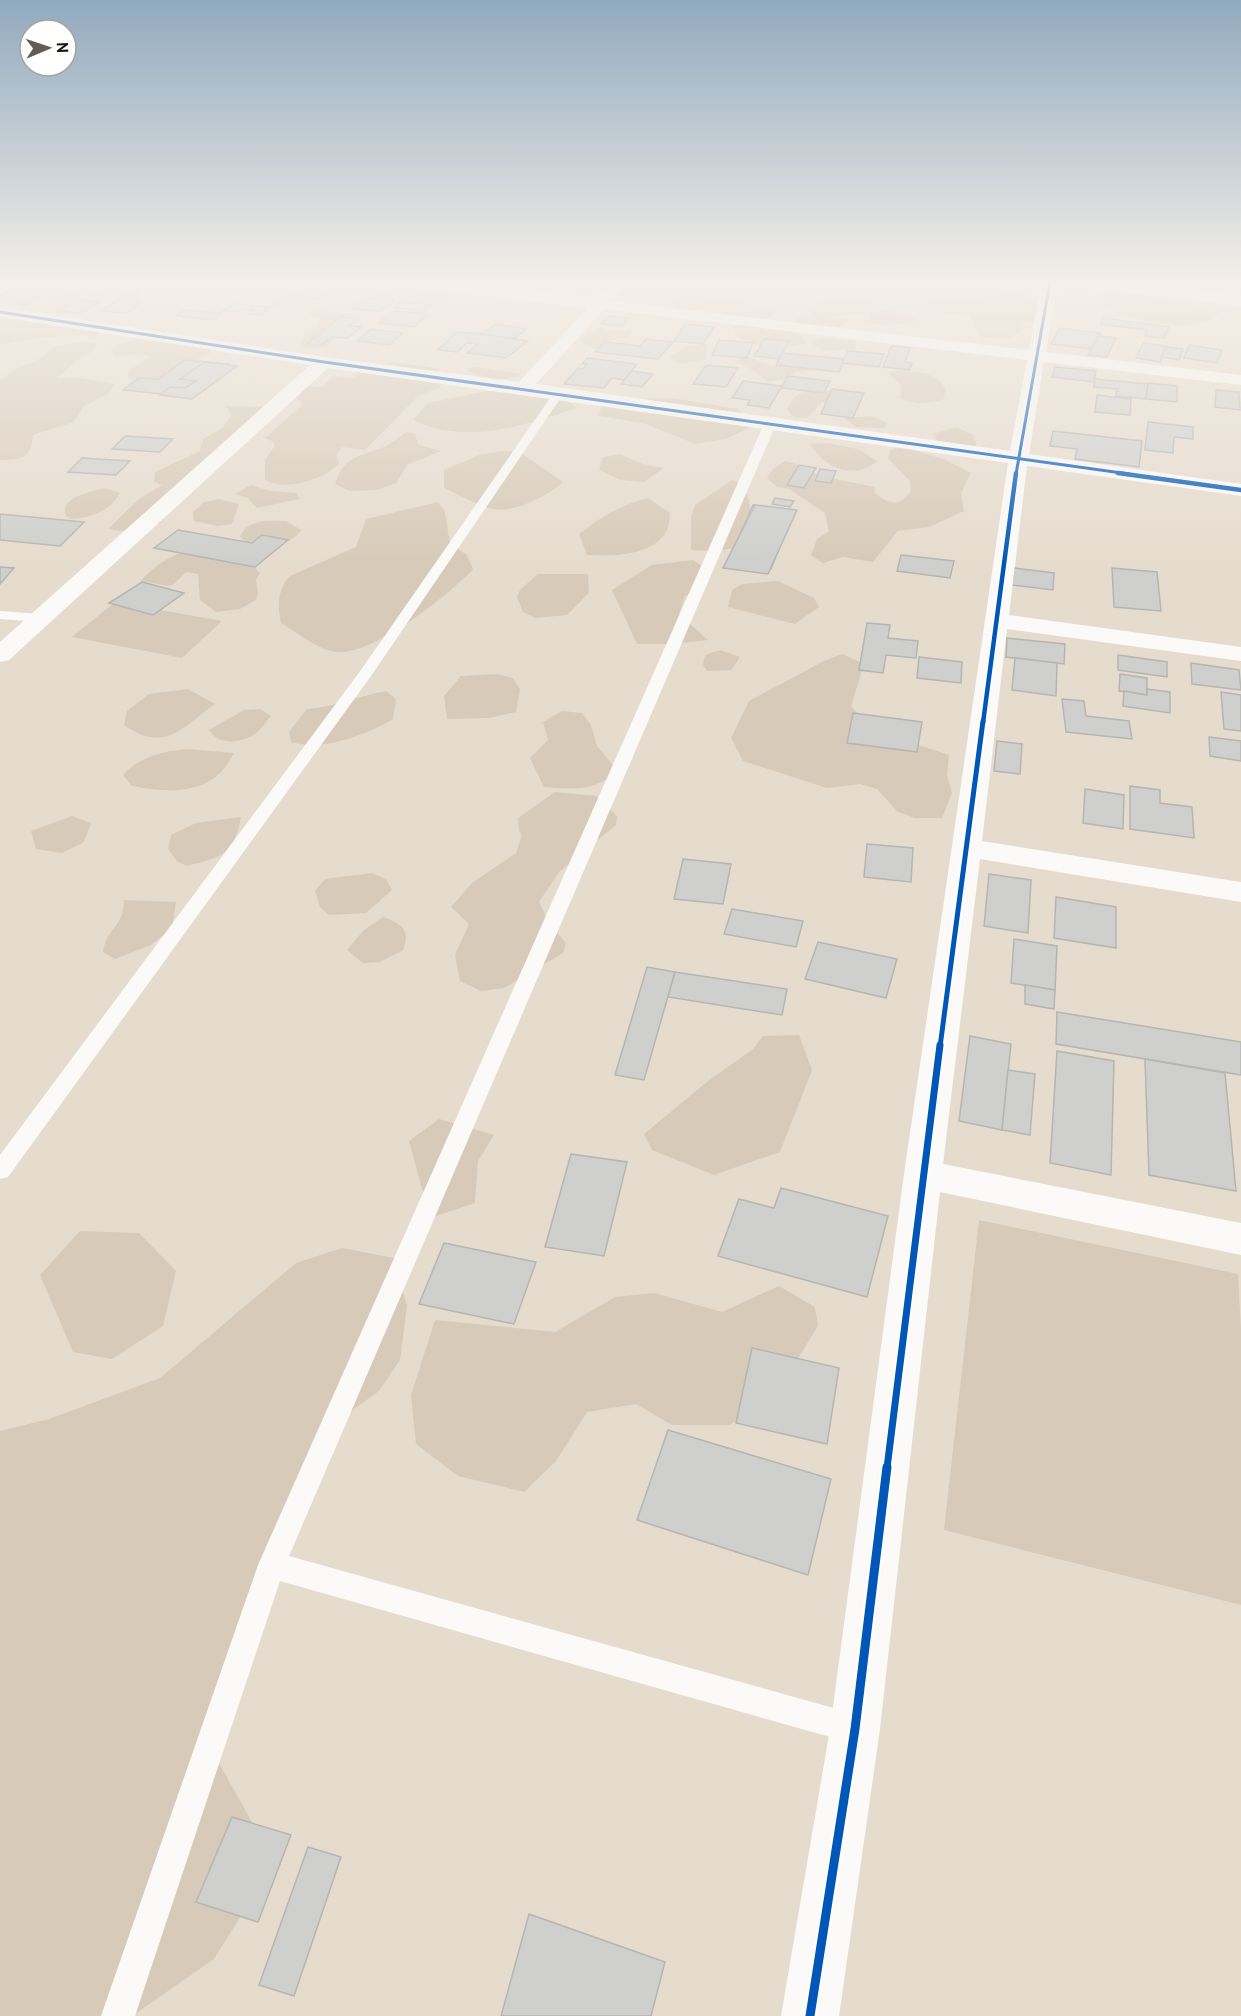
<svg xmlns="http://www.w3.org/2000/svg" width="1241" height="2016" font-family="'PT Sans',sans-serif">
	<rect width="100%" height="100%" fill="#e6dcce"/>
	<g fill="#d7cab8">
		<polygon points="117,282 163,282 144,287 131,303 115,301 119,294 91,297 93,292"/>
		<polygon points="354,282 422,282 457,293 438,303 420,307 417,294 406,288 390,299 377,299 373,290 359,289"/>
		<path d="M 638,282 L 672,282 C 665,295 650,296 637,291 Z"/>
		<path d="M 716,282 L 745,284 L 747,290 C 734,299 718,294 705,287 Z"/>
		<path d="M 813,282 L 832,287 L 831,291 C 808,298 785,292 762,288 L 759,283 Z"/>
		<path d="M 1120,288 L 1141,295 L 1223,309 C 1206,340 1120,321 1098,301 L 1098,296 L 1107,290 Z"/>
		<polygon points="304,292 328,311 357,315 328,346 306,349 300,343 305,334 318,329 320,319 310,317 304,309 275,306 266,300"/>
		<path d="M 76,293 L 88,300 C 75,308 56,319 42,308 L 49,298 Z"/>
		<path d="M 1021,294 L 1047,309 L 1041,321 L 1020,321 L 1021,331 C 1009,342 997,339 981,337 L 969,316 C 953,311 935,318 922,306 C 936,296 953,303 969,300 C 987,298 1003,294 1021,294 Z"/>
		<path d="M 695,296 L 760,305 L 776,314 C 761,322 739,322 724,314 C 724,314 717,309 716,309 C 700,303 685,320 671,304 L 676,298 Z"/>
		<polygon points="840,299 868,301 870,307 865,313 830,318 850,319 836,330 797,326 796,321 800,316 815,316 810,313 809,308 815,304"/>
		<polygon points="875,309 909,314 916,319 912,323 882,325 859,322 871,319 868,315"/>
		<path d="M 0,314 L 99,328 L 97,336 C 65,333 32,339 0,345 Z"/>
		<path d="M 748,323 C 764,323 801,327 807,343 C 780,348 761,351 736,336 L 733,325 Z"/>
		<path d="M 601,327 L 608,331 L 630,329 L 631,332 L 629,337 L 610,340 L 608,347 C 597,350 586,350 581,339 Z"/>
		<path d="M 145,337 L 210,349 L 211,352 C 192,361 147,398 127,375 L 132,369 L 150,356 L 138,354 L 117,357 L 110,352 L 118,345 Z"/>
		<polygon points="820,338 856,341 855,350 822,351 812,343"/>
		<path d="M 83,341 L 98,344 C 89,356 85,354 75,362 C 69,367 64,373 57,378 L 81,378 L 115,384 L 108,394 L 83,407 L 74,422 L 33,435 C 32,457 22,460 0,460 L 0,381 L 14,370 L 38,360 L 54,347 Z"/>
		<polygon points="704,344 708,345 705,360 678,364 670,357 688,346"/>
		<polygon points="743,355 771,366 786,364 816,370 794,372 785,380 766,381 756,372 735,361"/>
		<path d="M 392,362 L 436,368 L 447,379 L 438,388 L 418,396 L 365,450 L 342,447 L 336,455 L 339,464 C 324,479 286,492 265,480 L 265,460 L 274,447 L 274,442 L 265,438 L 303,404 L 292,395 L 301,387 L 322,387 L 334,376 L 354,378 L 360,370 Z"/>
		<path d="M 476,367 L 522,374 C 509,383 477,380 467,368 Z"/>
		<path d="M 900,370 L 926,373 L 940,381 L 946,390 L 944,399 C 928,404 915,405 900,398 L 902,386 L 887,372 Z"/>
		<path d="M 550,389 L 577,408 C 525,425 466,446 413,420 L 428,403 L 487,391 Z"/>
		<polygon points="810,389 839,392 828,405 822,402 807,418 794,417 787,409 795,396"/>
		<polygon points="672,398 738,409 753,426 726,439 695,444 646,424 599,416 602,403 632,399"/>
		<polygon points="226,406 274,407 226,462 179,500 160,523 137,533 108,529 139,499 162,485 154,482 155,472 200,451 203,439 222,428 232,415"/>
		<polygon points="872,416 887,423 885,428 856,427 844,418"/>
		<polygon points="956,427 973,435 977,445 971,449 937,441 933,434"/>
		<path d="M 406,432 L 414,433 L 419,445 L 441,451 L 407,465 L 396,483 L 377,490 L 350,491 L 335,484 C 344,454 362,457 386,446 C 393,442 399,437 406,432 Z"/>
		<path d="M 825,443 L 858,449 L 877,461 C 854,481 824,468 810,444 Z"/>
		<path d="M 900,446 L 946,460 L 971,473 L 961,493 L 964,511 L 929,527 L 898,531 L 873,562 L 843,557 L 823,563 L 811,555 L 817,539 L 829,531 L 825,513 L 789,489 L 777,487 L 767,478 L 773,469 L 785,461 L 794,463 L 821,476 L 874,487 L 875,493 C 889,505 900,507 911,491 L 910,481 L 888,459 L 890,450 Z"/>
		<path d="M 500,451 L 518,451 L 563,482 C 549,495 513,514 493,509 C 477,505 460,495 444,488 L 444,470 L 479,455 Z"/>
		<polygon points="620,454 645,465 664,468 644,482 621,480 599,470 602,458"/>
		<polygon points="732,480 746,487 751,512 749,545 717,551 691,550 691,517 695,505"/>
		<polygon points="251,485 270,491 297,493 299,499 257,508 248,498 235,494"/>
		<path d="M 104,488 L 120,493 C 110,512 90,518 70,519 L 65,514 C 62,496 91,492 104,488 Z"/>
		<path d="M 648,498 L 670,513 C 669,519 669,528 666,532 C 651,557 611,556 587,555 L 579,534 C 601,517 620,505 648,498 Z"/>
		<polygon points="219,499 239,504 232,524 218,526 194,521 193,512 204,502"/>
		<path d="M 438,502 L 445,512 L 450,544 L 467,555 L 473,569 C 449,595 379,650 343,652 C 322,654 298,633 281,623 C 277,606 278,588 290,576 L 356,547 L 366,519 Z"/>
		<path d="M 286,521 L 301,530 C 291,546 270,545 253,547 L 240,537 C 247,518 269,521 286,521 Z"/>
		<path d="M 187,550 L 250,563 L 260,573 L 256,579 L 258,593 L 256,600 L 240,609 L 216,612 L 200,600 L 198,574 L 186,572 L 173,585 L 168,586 L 141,581 C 154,565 169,557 187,550 Z"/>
		<polygon points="693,560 707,570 704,588 685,596 679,614 708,640 672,644 637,644 612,590 652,565"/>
		<polygon points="538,574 588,574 589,593 567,615 535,618 523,612 517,597 520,590"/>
		<polygon points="778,581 814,598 819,607 795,624 728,607 732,590 742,584"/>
		<polygon points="115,602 222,621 182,658 72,637"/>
		<polygon points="720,650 740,657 731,670 707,671 703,665 705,655"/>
		<polygon points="842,654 864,664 851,706 873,730 949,755 947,775 952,793 942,818 915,818 898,812 877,789 860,784 827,788 743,761 731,738 749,701 824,661"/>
		<polygon points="497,674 513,678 520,690 516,712 489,718 447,719 444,696 461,676"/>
		<path d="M 188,689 L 215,704 C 181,728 166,754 124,725 L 127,711 L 149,694 Z"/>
		<path d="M 386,691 L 396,699 L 393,719 C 366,735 322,752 291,742 L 289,732 L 307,709 C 336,707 357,696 386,691 Z"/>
		<path d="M 260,709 L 271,716 C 266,721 261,730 255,734 C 241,743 219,746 209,730 L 244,710 Z"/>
		<path d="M 562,711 L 582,713 L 591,725 L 597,746 L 613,765 L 611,776 C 590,792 570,789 544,787 L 530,758 L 548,740 L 543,722 Z"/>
		<path d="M 187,749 L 234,753 C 214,795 172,794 132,786 L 123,775 C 139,757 163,751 187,749 Z"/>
		<polygon points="555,792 596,796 617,816 616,825 559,872 539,902 549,923 566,943 563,953 504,988 481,991 460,981 455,955 469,924 451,907 472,883 516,853 522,835 519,832 518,818"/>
		<polygon points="72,816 91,823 84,842 62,853 36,849 31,831"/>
		<path d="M 241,817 C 234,855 220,858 186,866 L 177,861 L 168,849 L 171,835 L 196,823 Z"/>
		<polygon points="372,873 386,879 392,890 366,913 329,915 320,907 315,891 325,879"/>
		<path d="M 124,900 L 176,902 L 172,928 L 151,945 L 115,959 L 103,952 C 107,926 123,930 124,900 Z"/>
		<path d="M 383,917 C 402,924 411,930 403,950 L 380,962 L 363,963 L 347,950 L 364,930 Z"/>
		<polygon points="799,1035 812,1070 780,1152 714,1175 652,1150 644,1134 708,1081 753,1049 763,1036"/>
		<polygon points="439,1119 494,1135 478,1161 475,1203 430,1218 409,1141"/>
		<polygon points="979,1220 1238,1274 1241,1330 1241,1605 944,1530"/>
		<polygon points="80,1231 139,1233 176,1271 163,1326 112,1359 73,1352 40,1275"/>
		<polygon points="342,1248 394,1258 407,1306 400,1360 379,1391 317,1436 207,1742 256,1829 249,1903 214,1959 132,2016 0,2016 0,1431 49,1419 160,1378 296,1263"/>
		<polygon points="779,1286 815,1307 818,1326 771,1402 729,1425 672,1425 636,1404 587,1412 556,1461 524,1492 458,1476 416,1444 411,1395 435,1320 555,1332 615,1297 654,1293 722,1312"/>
	</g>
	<g fill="#cfd0cd" stroke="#b5b5b2" stroke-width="1.5">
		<polygon points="264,282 295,282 283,291 255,288"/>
		<polygon points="314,284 338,286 321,299 297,297"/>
		<polygon points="18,286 52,289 24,305 0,302 0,296"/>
		<polygon points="365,298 393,301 381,311 352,309"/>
		<polygon points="77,300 98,302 79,313 58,311"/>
		<polygon points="117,300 141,302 127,313 101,311"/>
		<polygon points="401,302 431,305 424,311 394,308"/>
		<polygon points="234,304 271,307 261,315 249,314 253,311 241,309 237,312 223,311"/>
		<polygon points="185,310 222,313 213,320 176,316"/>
		<polygon points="394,311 428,314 414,327 379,323"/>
		<polygon points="608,316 628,318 622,326 601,324"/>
		<polygon points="340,317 358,319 349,326 361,327 348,338 332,337 321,345 307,344"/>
		<polygon points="1104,318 1169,327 1164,338 1145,336 1147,330 1101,324"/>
		<polygon points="495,324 526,329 514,339 481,334"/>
		<polygon points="685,324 714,327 703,344 674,341"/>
		<polygon points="1060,328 1100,333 1091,349 1051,344"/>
		<polygon points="371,329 403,333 390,345 357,341"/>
		<polygon points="456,332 489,335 528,341 506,358 467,353 478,344 467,343 457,352 438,350"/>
		<polygon points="1098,336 1116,338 1107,357 1088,355"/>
		<polygon points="646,339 673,342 658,359 595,352 605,342 640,346"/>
		<polygon points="764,339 789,341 779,359 754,356"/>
		<polygon points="719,340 753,343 747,358 712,355"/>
		<polygon points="1143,343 1166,346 1160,362 1136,358"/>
		<polygon points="1189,345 1222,350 1217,363 1184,358"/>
		<polygon points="891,346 910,348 905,362 912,363 910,370 883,367"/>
		<polygon points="1166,347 1183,349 1179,360 1162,357"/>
		<polygon points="848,351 884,354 879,367 842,363"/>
		<polygon points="782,353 844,359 839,372 776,365"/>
		<polygon points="587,358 637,364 624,380 612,378 604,388 564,384 578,368 583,369 587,364 582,364"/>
		<polygon points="184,360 229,364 190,397 123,390 139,378 159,379"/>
		<polygon points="205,362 237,366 192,399 160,395 170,387 185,388 196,381 180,379"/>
		<polygon points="706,365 738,368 726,387 693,384"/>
		<polygon points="1055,367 1096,371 1094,382 1052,377"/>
		<polygon points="632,371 653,374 642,387 621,384"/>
		<polygon points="788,376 830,381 824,393 781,388"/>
		<polygon points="1095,379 1148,384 1146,399 1116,396 1117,389 1094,387"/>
		<polygon points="743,381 782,386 769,408 747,405 750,400 732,398"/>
		<polygon points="1148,383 1177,386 1177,402 1146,399"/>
		<polygon points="832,389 864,393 853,418 821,414"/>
		<polygon points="1216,390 1239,392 1240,410 1215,407"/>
		<polygon points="1097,395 1131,399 1130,415 1095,412"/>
		<polygon points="1148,422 1193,427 1193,439 1174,437 1173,453 1145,450"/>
		<polygon points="1053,431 1142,441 1139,467 1075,459 1077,449 1050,446"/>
		<polygon points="125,436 173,439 160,452 112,449"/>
		<polygon points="82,458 130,461 116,475 68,472"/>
		<polygon points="799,465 816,468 804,488 787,485"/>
		<polygon points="820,469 836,471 831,483 815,481"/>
		<polygon points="775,498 794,501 790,507 772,504"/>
		<polygon points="753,505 794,510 771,569 727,564"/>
		<polygon points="755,505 797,510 768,574 723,568"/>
		<polygon points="0,514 84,522 60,546 0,540"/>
		<polygon points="178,530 252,543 262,535 288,540 255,567 154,548"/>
		<polygon points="901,555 954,561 950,578 897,571"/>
		<polygon points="0,567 14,568 0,584"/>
		<polygon points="1014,568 1054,573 1053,590 1012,585"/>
		<polygon points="1112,568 1157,572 1161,611 1114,607"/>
		<polygon points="142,582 184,593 153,615 109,603"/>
		<polygon points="867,623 890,625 888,638 918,641 916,658 886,655 883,673 859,670"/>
		<polygon points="1007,638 1065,644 1064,664 1006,657"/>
		<polygon points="1118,655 1167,662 1167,677 1118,670"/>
		<polygon points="919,657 962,662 961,683 917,678"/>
		<polygon points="1015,658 1057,663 1056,696 1012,690"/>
		<polygon points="1191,663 1239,670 1241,690 1192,684"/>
		<polygon points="1120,674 1147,678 1147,695 1119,691"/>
		<polygon points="1147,689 1170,692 1170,713 1123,706 1124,691 1147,695"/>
		<polygon points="1221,692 1241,695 1241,731 1224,729"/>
		<polygon points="1062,699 1084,701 1086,716 1129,721 1132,739 1066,732"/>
		<polygon points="853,713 922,722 917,752 847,743"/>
		<polygon points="1209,737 1241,741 1241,761 1210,756"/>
		<polygon points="997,741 1022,744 1020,774 994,771"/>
		<polygon points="1130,786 1160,790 1160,803 1192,807 1194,838 1130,829"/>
		<polygon points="1085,789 1124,795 1123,829 1083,823"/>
		<polygon points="867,844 913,848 911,882 864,877"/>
		<polygon points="683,859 731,864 723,904 674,899"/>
		<polygon points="989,874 1031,880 1028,933 984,926"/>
		<polygon points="1056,897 1116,907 1116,948 1054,938"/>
		<polygon points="732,909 803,921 796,947 724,934"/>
		<polygon points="1014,939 1057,946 1055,990 1011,983"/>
		<polygon points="818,942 897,959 886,998 805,979"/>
		<polygon points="647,967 675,972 644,1080 615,1075"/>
		<polygon points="675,972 787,989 782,1015 668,997"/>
		<polygon points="1025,985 1055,990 1054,1009 1025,1004"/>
		<polygon points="1057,1012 1241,1042 1241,1075 1056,1044"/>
		<polygon points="970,1036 1011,1044 1002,1130 959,1121"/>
		<polygon points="1057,1051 1114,1061 1111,1175 1050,1163"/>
		<polygon points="1145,1059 1225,1073 1236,1191 1149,1175"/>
		<polygon points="1008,1070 1035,1074 1030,1135 1002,1130"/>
		<polygon points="571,1154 627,1162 604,1256 545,1247"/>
		<polygon points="781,1188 888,1216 867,1297 718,1256 739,1199 774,1208"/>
		<polygon points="444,1243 536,1262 514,1324 419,1304"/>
		<polygon points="752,1348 839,1368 827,1444 736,1423"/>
		<polygon points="668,1430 831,1479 808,1575 637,1520"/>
		<polygon points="232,1817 291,1835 258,1922 196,1902"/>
		<polygon points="308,1847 341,1857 294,1996 259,1985"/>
		<polygon points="529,1914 665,1962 651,2016 501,2016"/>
	</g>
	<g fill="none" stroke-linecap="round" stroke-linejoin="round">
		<g fill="#fbfaf8" fill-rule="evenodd">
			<polygon points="555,391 564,393 371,676 8,1177 0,1179 0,1155 361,670"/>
			<polygon points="770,421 776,424 289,1556 855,1714 866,1718 870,1729 866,1740 855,1744 280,1581 135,2016 101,2016 258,1565 764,424"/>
			<polygon points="0,611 40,614 47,618 40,622 0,619"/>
		</g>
		<g fill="#fbfaf8" fill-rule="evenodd">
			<path d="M 404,282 L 453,282 L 596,299 L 611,282 L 628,282 L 611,301 L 1029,350 L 1042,282 L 1058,282 L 1046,352 L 1241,375 L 1241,385 L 1044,362 L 1029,454 L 1241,484 L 1241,496 L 1027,466 L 1009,615 L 1241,647 L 1241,661 L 1007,629 L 982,841 L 1241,882 L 1241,902 L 980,859 L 943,1164 L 1241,1223 L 1241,1255 L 940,1192 L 880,1729 L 839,2016 L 781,2016 L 830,1729 L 904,1174 L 1008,463 L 328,368 L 9,660 L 0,662 L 0,642 L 310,365 L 0,317 L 0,307 L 324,357 L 519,382 L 588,308 L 412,287 ZM 604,309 L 1027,360 L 1010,451 L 536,384 Z"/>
			<polygon points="1072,282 1121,282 1241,296 1241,306 1080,287"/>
		</g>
		<g stroke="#fff" stroke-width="5">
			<g id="cycleway-far4">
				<polyline points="0,312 324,362 1129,474"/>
				<polyline points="1016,474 1050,282"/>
			</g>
		</g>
		<g stroke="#fff" stroke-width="7">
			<g id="cycleway-far3">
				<polyline points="1118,473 1241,490"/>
				<polyline points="983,723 1016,473"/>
			</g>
		</g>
		<g stroke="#fff" stroke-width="9">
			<polyline id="cycleway-far2" points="940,1047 983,721"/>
		</g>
		<g stroke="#fff" stroke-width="10">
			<polyline id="cycleway-far1" points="887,1468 940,1045"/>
		</g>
		<g stroke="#fff" stroke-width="13">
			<polyline id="cycleway" points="810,2016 855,1729 887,1467"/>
		</g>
		<use href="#cycleway-far4" stroke="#0057b8" stroke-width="3"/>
		<use href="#cycleway-far3" stroke="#0057b8" stroke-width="4.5"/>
		<use href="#cycleway-far2" stroke="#0057b8" stroke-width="5"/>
		<use href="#cycleway-far1" stroke="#0057b8" stroke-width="7"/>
		<use href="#cycleway" stroke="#0057b8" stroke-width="9"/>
	</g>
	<linearGradient id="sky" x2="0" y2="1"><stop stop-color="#91aabe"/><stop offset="0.5" stop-color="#f4efe9"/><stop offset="1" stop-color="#f4efe9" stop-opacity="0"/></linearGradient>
	<rect width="1241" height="564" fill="url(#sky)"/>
	<g transform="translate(48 48) rotate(88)"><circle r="28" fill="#ffffff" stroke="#a5a29f" stroke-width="1.5"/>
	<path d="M0-4.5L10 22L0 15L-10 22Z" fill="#645c52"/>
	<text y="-9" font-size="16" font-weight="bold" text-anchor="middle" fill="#1e170f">N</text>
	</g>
</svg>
